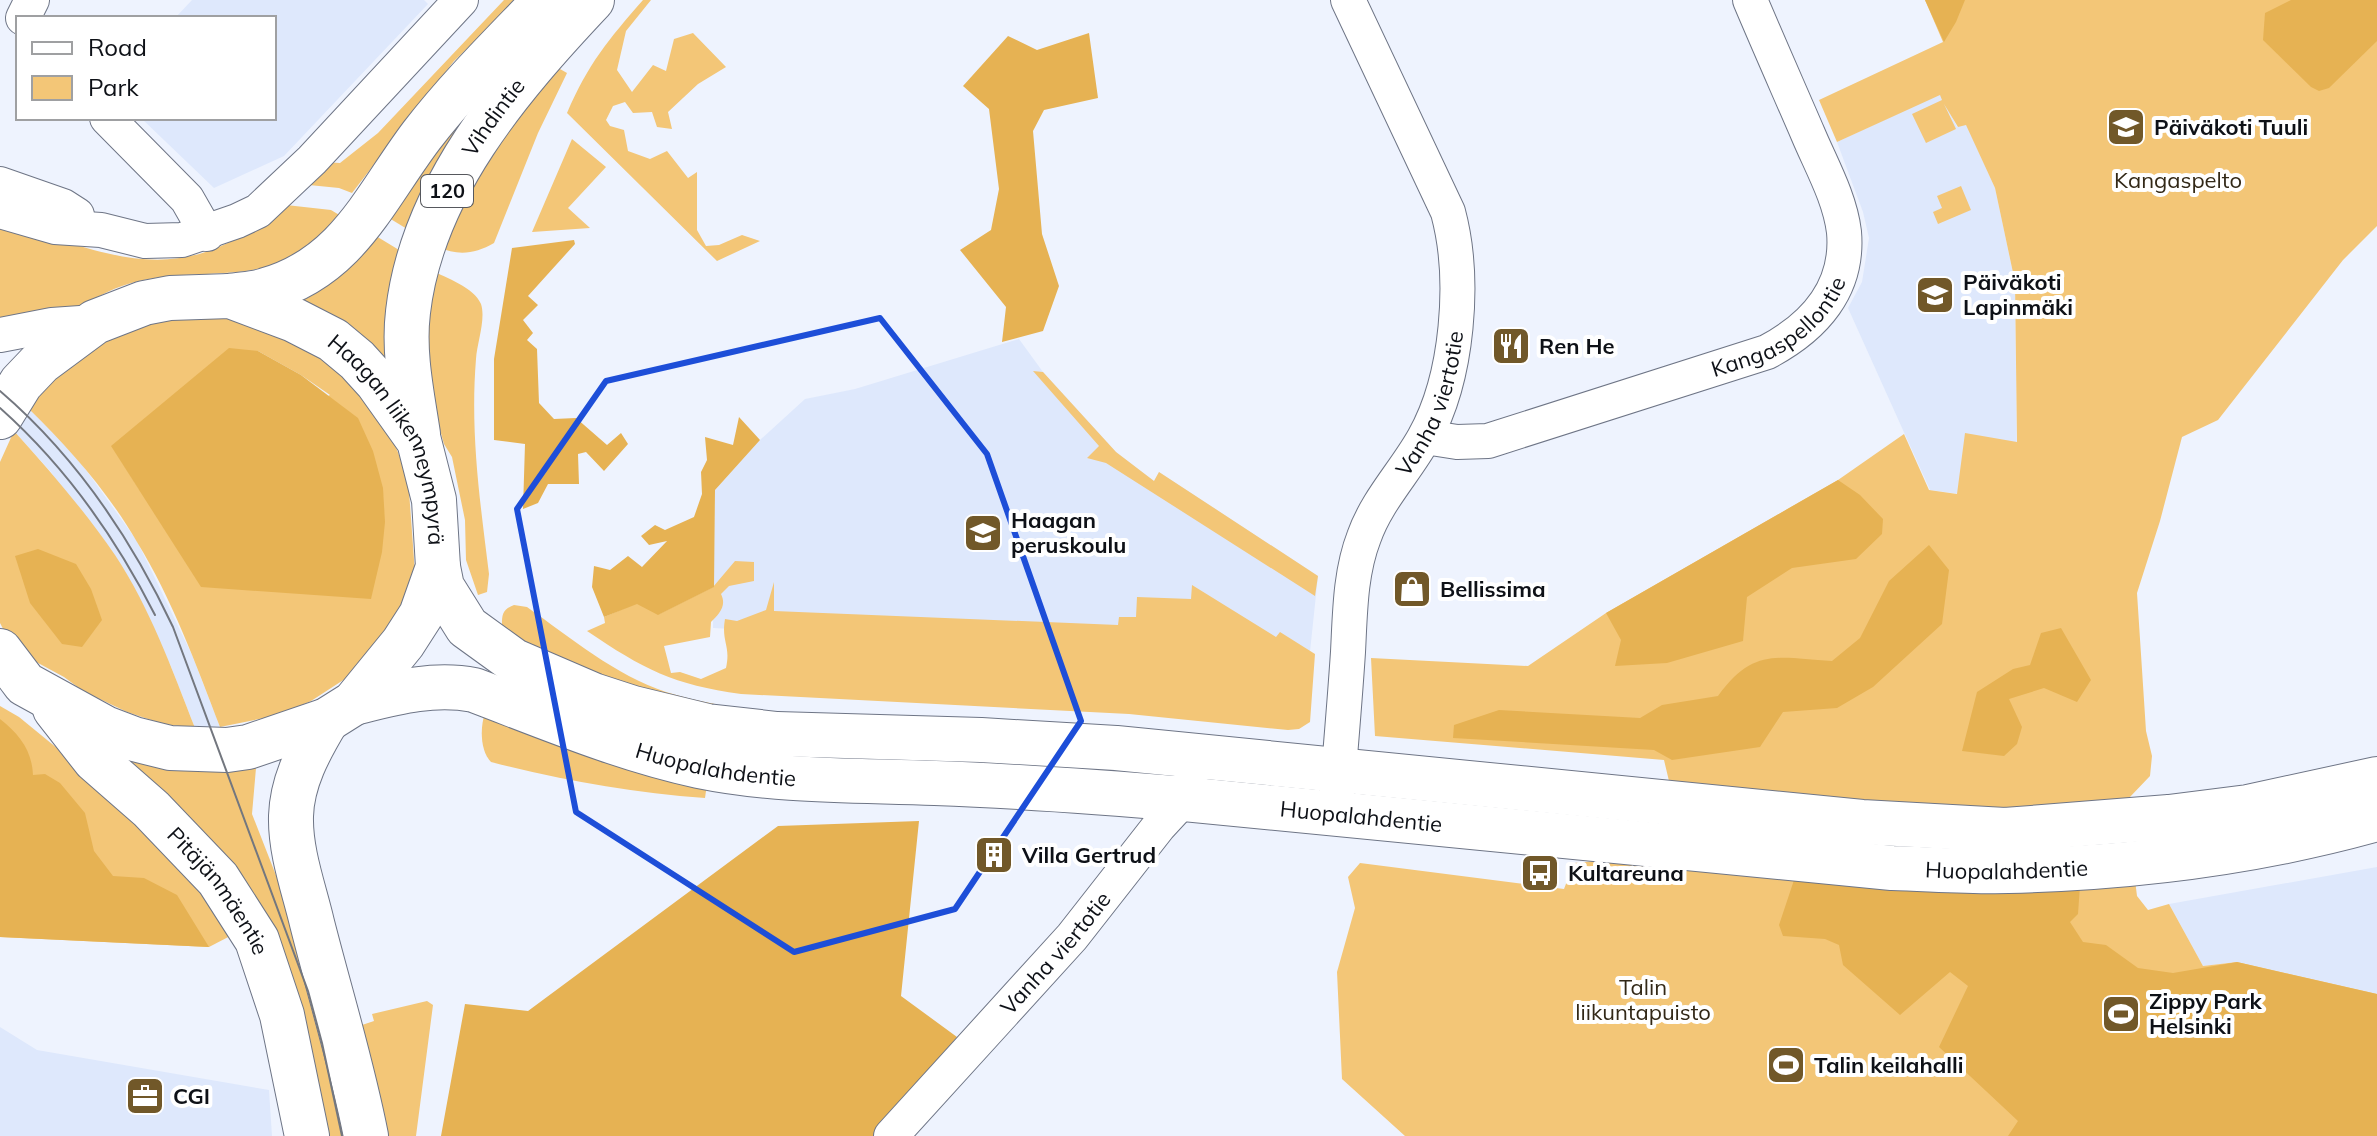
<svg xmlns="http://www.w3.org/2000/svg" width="2377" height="1136" font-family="Mulish,sans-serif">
	<rect width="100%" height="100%" fill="#eef3fe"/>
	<g fill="#dee8fc">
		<polygon points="192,0 424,0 428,4 284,156 214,188 141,118 274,118 274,18 175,18"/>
		<polygon points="1940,94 1957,127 1966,124 1995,188 2015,282 2017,468 1995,499 1930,490 1848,308 1862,282 1869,238 1863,212 1837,142"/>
		<polygon points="1019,339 1043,372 1116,452 1154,481 1159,472 1318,576 1309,661 713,628 715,490 760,440 805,399 855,389"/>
		<polygon points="29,409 71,449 137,541 192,655 220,727 195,728 170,664 51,472 14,431"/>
		<polygon points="2377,867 2377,994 2237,962 2203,966 2169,904"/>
		<polygon points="0,1027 37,1050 269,1090 272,1136 0,1136"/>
	</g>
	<g fill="#f3c677" fill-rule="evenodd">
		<polygon points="504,0 518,0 454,61 352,193 339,188 309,185 323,162 340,163 378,133"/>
		<path d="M 643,0 L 651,0 L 626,31 L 617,70 L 632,92 L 653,65 L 666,71 L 674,39 L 693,33 L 726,67 L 698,84 L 668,112 L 672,129 L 657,127 L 652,112 L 633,113 L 625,102 L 613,106 L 606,120 L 610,126 L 624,130 L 628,151 L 650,159 L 667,151 L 688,178 L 697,172 L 697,230 L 706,246 L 719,245 L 742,235 L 760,241 L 717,261 L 567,113 C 588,64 608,40 643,0 Z"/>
		<polygon points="1925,0 2377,0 2377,226 2343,260 2218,420 2182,437 2160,521 2137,593 2146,731 2152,756 2150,776 2129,798 2127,806 1900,814 1730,793 1669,781 1664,760 1375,736 1371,658 1528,666 1606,613 1838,480 1904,434 1929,490 1957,494 1965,433 2017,442 2015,282 1995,188 1966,125 1958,127 1944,104 1956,129 1926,143 1912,114 1942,100 1940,95 1837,142 1819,100 1943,42"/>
		<path d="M 553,65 L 567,73 L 538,133 L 494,243 C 475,254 458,256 438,247 L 449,218 Z"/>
		<polygon points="475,101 412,232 389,218 426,164"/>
		<polygon points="572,139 606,167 568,208 590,228 532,232"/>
		<polygon points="1961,186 1971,210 1938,224 1933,212 1942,208 1937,196"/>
		<path d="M 286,205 L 331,210 L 341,216 C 333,225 325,236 316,243 C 254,290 189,262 122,286 C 102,293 85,305 66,312 C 46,320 21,322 0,326 L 0,223 C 121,255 175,294 286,205 Z"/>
		<path d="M 376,236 L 404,253 L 392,372 L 299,302 C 331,287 356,266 376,236 Z"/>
		<path d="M 431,270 C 446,278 474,287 481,304 C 486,319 477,343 476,359 C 470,433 480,501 489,574 L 487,592 L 478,595 L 466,560 L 465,520 L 452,457 L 444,444 L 424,374 Z"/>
		<path d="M 231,317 L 326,355 L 389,430 L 405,470 L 409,491 L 415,573 L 406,607 L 348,677 L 311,701 L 279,715 L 220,727 C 196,664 172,599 137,542 C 108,492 70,449 29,409 C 56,370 114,327 162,320 C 185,317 209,318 231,317 ZM 258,351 L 301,375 L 330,395 L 139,489 L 112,446 Z"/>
		<polygon points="1033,371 1043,372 1116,452 1154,481 1159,472 1318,576 1315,596 1106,463 1087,458 1099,446"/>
		<path d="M 14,431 C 50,471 85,511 115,555 C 150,608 172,669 195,728 L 163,724 L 127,712 L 83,691 L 64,677 L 14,650 L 0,623 L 0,462 Z"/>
		<path d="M 735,561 L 754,562 L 754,581 L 729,586 L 721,594 C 727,606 719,614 711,622 L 710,637 L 664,646 L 671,673 L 680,672 L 701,679 L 726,668 C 731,645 721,642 725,619 L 737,621 L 766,610 L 774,582 L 774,611 L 1118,625 L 1119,617 L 1136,617 L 1137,597 L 1191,599 L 1192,585 L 1276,637 L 1280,632 L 1315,654 L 1310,722 L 1299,729 L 1288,730 L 1129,714 L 741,694 C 674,685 643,669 587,631 L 605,623 L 604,617 L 637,603 L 659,614 L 713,587 Z"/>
		<path d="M 514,605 L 527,607 C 571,638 615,675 666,692 C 682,697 699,701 715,704 L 715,710 L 564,670 L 502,629 C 502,616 501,610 514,605 Z"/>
		<polygon points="0,706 19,717 157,830 236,933 209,947 0,937"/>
		<path d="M 485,713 L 707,784 L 705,798 C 632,793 562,780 491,762 C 480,751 480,727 485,713 Z"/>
		<path d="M 108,752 C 158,771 204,775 256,768 L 252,814 L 302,942 L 356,1136 L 313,1136 L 271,944 Z"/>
		<polygon points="1621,859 2135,880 2137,896 2148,910 2169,904 2203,966 2237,962 2377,994 2377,1136 1405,1136 1342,1079 1337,972 1355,908 1348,877 1360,863 1564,889 1574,863"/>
		<polygon points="427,1001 433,1005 416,1136 381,1136 359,1026 374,1021 372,1014"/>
	</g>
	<g fill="#e6b253">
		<polygon points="1925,0 1965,0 1956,22 1944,42"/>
		<polygon points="2291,0 2377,0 2377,41 2329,88 2319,91 2311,87 2263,40 2265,13"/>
		<polygon points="1089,33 1098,98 1044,110 1033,131 1042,234 1059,286 1043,331 1002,342 1006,307 960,250 991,230 999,189 989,109 963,86 1008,36 1037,50"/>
		<polygon points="574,240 575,244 528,296 538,305 523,320 533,333 527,340 537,349 539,403 554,419 576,418 607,445 621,433 628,444 604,471 586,452 578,454 579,484 548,484 538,503 523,509 525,444 494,440 494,359 512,248"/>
		<polygon points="229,348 258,351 301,375 358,418 373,451 383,488 385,522 382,552 371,599 201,587 111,446"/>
		<polygon points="739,417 760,440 715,490 714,587 658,615 637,604 604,617 592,587 594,566 610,570 628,556 642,567 667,541 649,545 641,536 655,525 665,530 694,517 702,494 701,472 707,460 705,437 733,445"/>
		<polygon points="1838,480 1860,495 1883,519 1882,534 1856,559 1792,568 1747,597 1743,641 1667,663 1615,666 1621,640 1606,613"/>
		<path d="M 1929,545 L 1949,570 L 1942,624 L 1873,687 L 1837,708 L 1783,712 L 1760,747 L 1672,760 L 1654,750 L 1453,738 L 1454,725 L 1499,710 L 1640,718 L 1662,705 L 1718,696 C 1754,647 1777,658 1832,661 L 1860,638 L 1889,581 Z"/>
		<polygon points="38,549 76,564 91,589 102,620 82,647 62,644 30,603 15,556"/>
		<polygon points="2061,628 2091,680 2077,702 2044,688 2009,699 2022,727 2017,744 2004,756 1962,751 1977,692 2013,669 2030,665 2041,633"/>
		<path d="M 0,719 C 19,734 32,750 33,775 L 45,774 L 60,783 L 85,813 L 94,851 L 113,876 L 144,878 L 177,895 L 209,947 L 0,937 Z"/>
		<polygon points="919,821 901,996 957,1037 874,1136 441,1136 465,1004 528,1011 778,826"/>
		<polygon points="1794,880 2080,885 2078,914 2070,922 2083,942 2106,945 2138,968 2173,973 2237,962 2377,994 2377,1136 2008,1136 2018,1121 1939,1047 1968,986 1950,972 1900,1015 1843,965 1839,945 1825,939 1783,936 1779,925"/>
	</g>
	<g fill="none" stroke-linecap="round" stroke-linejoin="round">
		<g stroke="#6e7586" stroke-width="36">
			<g id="minor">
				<polyline points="23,18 32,0"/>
				<polyline points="107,118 187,199 207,234"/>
				<polyline points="0,184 63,206 77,215"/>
				<polyline points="0,211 55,227 101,230 145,241 182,240 237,221 258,211 312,160 461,0"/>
				<polyline points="0,335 52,325 95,322"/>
				<path id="s1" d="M 1425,437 L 1457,442 L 1488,441 L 1767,352 C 1814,327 1849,289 1844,232 C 1840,198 1821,165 1808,134 C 1789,90 1769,45 1750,0"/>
				<path id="s2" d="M 1337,792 C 1341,745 1345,698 1348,652 C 1350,614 1350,573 1364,537 C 1377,500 1405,472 1424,438 C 1458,378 1466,279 1448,212 L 1348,0"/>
				<path id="s3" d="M 891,1136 L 1072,937 L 1159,826 L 1184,799 L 1190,783"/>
			</g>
		</g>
		<g stroke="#6e7586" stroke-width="46">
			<g id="major">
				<path d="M 230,296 C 242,294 255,294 266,290 C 348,267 375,197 422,135 C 459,87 503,44 545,0"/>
				<path id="s4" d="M 0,417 L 21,383 L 41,362 L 95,322 L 144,303 L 170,298 L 230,296 L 294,320 L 333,340 L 357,360 L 377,382 L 419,441 L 434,500 L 438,567 L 421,615 L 403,643 L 354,703 L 327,720 L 248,747 L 227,750 L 170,748 L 134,739 L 105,728 L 25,684 L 0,651"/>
				<path id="s5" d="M 418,434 C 412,394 403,353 408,312 C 422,189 510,87 592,0"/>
				<polyline points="438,567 442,587 467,627 514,661 593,695 633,708 707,726 777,734 981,740 1116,748 1862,822 2005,830 2169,817 2248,807 2377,779"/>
				<path id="s6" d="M 354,703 C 394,693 433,682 474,690 C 548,718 621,749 699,766 C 776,782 856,780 935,783 C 1018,786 1101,792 1184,799 L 1892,868 C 1930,869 1969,872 2008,871 C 2134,868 2256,853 2377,819"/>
				<path id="s7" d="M 55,709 L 95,760 L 151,809 L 218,879 L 257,940 L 282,1015 L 307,1136"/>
				<path d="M 327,720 C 309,750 292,781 291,816 C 290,852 304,889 312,923 C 330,994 352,1064 366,1136"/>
			</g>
		</g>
		<use href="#minor" stroke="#fff" stroke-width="34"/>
		<use href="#major" stroke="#fff" stroke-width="44"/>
		<g stroke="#73777f" stroke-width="2">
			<path d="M 0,391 C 76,456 131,538 173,627 L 308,991 L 322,1043 L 342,1136"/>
			<path d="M 0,408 C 64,465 116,538 155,615"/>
		</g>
	</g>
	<path fill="none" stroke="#1d4ed8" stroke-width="6" stroke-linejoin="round" d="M 880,318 L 987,454 L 1081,721 L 955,909 L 794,952 L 576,812 L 517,509 L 606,381 Z"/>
	<defs>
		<g id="school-square" transform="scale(2)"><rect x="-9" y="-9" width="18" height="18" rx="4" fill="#715829" stroke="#fff"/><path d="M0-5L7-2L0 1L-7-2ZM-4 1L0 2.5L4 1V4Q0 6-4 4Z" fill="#fff"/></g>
		<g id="restaurant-square" transform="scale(2)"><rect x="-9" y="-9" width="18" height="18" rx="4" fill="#715829" stroke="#fff"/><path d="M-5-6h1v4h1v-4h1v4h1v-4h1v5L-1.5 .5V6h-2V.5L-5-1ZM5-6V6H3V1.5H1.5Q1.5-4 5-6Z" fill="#fff"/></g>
		<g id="shop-square" transform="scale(2)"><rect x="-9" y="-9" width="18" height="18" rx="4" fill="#715829" stroke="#fff"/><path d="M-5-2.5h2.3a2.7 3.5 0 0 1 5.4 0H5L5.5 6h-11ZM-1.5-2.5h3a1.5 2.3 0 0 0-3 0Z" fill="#fff"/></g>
		<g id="building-square" transform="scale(2)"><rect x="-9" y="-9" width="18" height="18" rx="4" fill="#715829" stroke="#fff"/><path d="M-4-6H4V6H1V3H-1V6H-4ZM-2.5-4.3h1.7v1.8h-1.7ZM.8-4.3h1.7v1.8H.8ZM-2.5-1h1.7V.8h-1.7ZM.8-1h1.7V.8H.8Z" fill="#fff"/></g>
		<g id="bus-square" transform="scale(2)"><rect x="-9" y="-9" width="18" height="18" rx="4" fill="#715829" stroke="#fff"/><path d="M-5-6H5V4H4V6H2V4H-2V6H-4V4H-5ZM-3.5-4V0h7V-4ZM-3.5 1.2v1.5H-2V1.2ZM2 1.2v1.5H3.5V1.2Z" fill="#fff"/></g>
		<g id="stadium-square" transform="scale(2)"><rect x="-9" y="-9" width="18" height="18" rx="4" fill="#715829" stroke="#fff"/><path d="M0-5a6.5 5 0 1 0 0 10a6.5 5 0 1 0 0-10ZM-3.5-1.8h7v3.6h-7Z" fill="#fff"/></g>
		<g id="office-square" transform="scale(2)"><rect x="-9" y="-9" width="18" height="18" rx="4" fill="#715829" stroke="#fff"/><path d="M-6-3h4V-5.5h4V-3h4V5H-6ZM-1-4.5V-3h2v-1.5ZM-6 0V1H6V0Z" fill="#fff"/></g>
	</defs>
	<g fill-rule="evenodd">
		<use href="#school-square" x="2126" y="127"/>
		<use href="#school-square" x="1935" y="295"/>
		<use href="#restaurant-square" x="1511" y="346"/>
		<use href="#school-square" x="983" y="533"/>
		<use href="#shop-square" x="1412" y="589"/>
		<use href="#building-square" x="994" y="855"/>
		<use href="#bus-square" x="1540" y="873"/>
		<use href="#stadium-square" x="2121" y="1014"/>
		<use href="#stadium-square" x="1786" y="1065"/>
		<use href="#office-square" x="145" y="1096"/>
	</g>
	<g text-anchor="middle" stroke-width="8" stroke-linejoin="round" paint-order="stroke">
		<rect fill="#fff" stroke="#56585d" stroke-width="2" x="421" y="175" width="52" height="32" rx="6"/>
		<g font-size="20" font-weight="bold" fill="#0e1117">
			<text x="447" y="198">120</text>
		</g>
		<g font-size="22" fill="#0e1117" stroke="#fff">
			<text dy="8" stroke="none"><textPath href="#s5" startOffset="338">Vihdintie</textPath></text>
			<text dy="8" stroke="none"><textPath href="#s1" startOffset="380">Kangaspellontie</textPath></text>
			<text dy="8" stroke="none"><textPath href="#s2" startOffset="408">Vanha viertotie</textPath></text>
			<text dy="8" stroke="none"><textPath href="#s4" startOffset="506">Haagan liikenneympyrä</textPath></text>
			<text dy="8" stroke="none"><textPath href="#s6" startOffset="376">Huopalahdentie</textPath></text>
			<text dy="8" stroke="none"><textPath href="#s6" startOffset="1024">Huopalahdentie</textPath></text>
			<text dy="8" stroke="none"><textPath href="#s6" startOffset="1672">Huopalahdentie</textPath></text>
			<text dy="8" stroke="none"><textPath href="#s7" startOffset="246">Pitäjänmäentie</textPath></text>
			<text dy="8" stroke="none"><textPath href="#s3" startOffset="246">Vanha viertotie</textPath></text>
		</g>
		<g font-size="22" font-weight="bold" fill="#0e1117" stroke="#fff" text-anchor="start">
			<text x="2154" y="135">Päiväkoti Tuuli</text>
			<text x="1963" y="290">Päiväkoti<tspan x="1963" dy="25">Lapinmäki</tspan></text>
			<text x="1539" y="354">Ren He</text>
			<text x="1011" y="528">Haagan<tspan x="1011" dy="25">peruskoulu</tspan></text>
			<text x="1440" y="597">Bellissima</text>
			<text x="1022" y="863">Villa Gertrud</text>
			<text x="1568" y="881">Kultareuna</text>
			<text x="2149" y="1009">Zippy Park<tspan x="2149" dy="25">Helsinki</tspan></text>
			<text x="1814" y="1073">Talin keilahalli</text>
			<text x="173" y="1104">CGI</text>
		</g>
		<g font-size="22" fill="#322817" stroke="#fff">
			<text x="2178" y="188">Kangaspelto</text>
			<text x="1643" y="995">Talin<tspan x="1643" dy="25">liikuntapuisto</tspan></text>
		</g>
	</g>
	<rect x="16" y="16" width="260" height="104" fill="#ffffff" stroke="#9fa0a2" stroke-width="2"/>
	<rect x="32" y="42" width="40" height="12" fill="#ffffff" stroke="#9fa0a2" stroke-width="2"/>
	<text x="88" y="56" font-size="24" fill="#0e1117">Road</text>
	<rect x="32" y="76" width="40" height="24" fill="#f3c677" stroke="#9fa0a2" stroke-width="2"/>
	<text x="88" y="96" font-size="24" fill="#0e1117">Park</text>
</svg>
